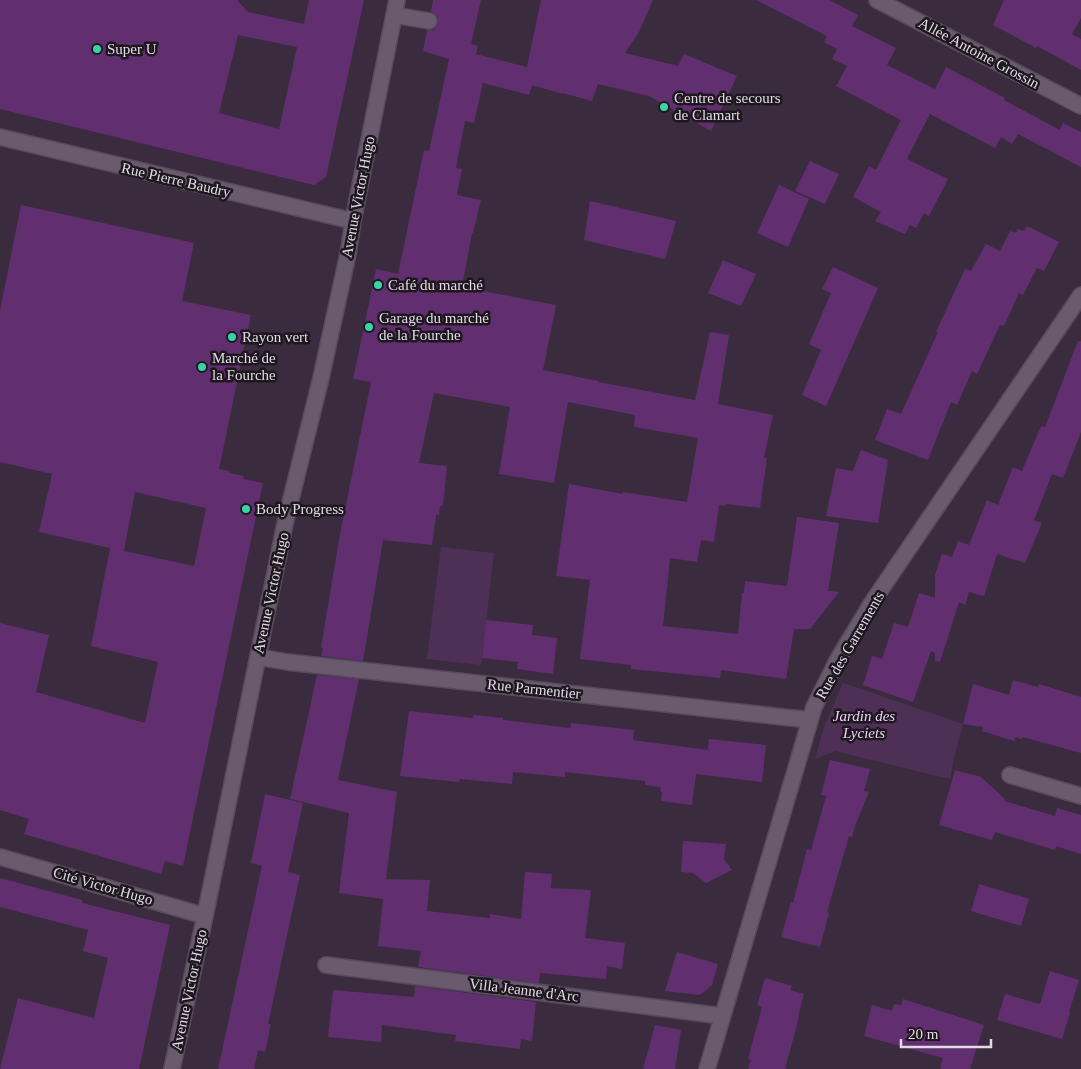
<svg xmlns="http://www.w3.org/2000/svg" width="1081" height="1069" font-family="'Times New Roman',serif">
	<rect width="100%" height="100%" fill="#3a2c3e"/>
	<g fill="#4e3057">
		<polygon points="441,547 494,553 481,665 427,659"/>
		<polygon points="843,683 963,724 954,758 950,779 835,751 815,759 823,730"/>
	</g>
	<g fill="#612f6f" fill-rule="evenodd">
		<path d="M 0,0 L 237,0 L 248,12 L 304,24 L 309,0 L 364,0 L 326,177 L 314,185 L 0,109 ZM 238,35 L 297,47 L 279,129 L 219,113 Z"/>
		<polygon points="433,0 481,0 471,44 478,46 476,54 527,67 541,0 653,0 639,32 625,53 678,66 684,54 737,76 711,131 649,96 598,84 592,101 563,93 563,94 532,85 529,95 483,83 474,123 465,121 456,168 462,169 457,195 481,200 473,233 472,233 462,287 556,305 543,370 598,381 598,382 695,400 710,332 729,335 718,404 773,415 764,458 767,458 760,508 726,504 725,506 719,505 714,542 701,540 697,562 670,558 663,626 738,634 742,593 744,593 745,581 787,586 797,517 839,523 828,591 839,592 810,629 794,629 786,679 721,670 720,678 692,675 631,669 631,665 580,659 590,580 556,576 569,484 623,494 623,492 687,502 698,438 634,427 635,415 568,402 554,483 499,474 510,407 434,393 419,463 447,466 443,506 440,506 439,515 436,515 432,545 383,540 363,661 321,656 323,648 321,647 340,534 371,382 353,379 362,337 376,269 398,274 424,150 429,151 449,59 423,51 427,30 433,30 436,27 438,23 438,17 435,14 431,12"/>
		<polygon points="756,0 829,0 858,15 852,26 896,48 887,65 935,89 946,67 1005,98 1004,100 1060,130 1063,123 1081,132 1081,167 1018,134 1012,144 1001,137 995,148 930,114 907,159 948,179 929,216 924,213 916,228 910,225 905,234 875,221 881,212 853,197 869,166 876,170 901,120 836,86 847,66 832,59 837,49 824,42 827,36"/>
		<polygon points="1004,0 1081,0 1081,18 1072,34 1081,39 1081,70 1037,46 1036,48 993,25"/>
		<polygon points="810,161 839,174 825,204 795,191"/>
		<polygon points="779,185 809,199 788,247 757,233"/>
		<polygon points="590,201 676,221 665,259 584,240"/>
		<path d="M 21,205 L 194,243 L 182,301 L 251,315 L 219,469 L 229,471 L 229,473 L 244,476 L 243,479 L 263,483 L 183,866 L 165,861 L 161,874 L 24,834 L 29,819 L 0,810 L 0,623 L 49,635 L 36,692 L 145,723 L 158,662 L 91,646 L 110,548 L 39,532 L 52,474 L 0,462 L 0,311 ZM 135,492 L 206,508 L 194,566 L 124,551 Z"/>
		<polygon points="1027,226 1059,242 1044,271 1037,268 1023,295 1019,293 1004,326 1000,325 977,374 972,371 957,405 951,402 928,460 875,440 887,409 901,414 938,332 936,332 965,269 971,271 986,244 1000,251 1010,231 1016,233 1018,229 1024,231"/>
		<polygon points="723,260 756,274 741,306 708,293"/>
		<polygon points="833,267 878,288 826,406 802,395 821,350 809,344 831,293 822,289"/>
		<polygon points="1078,341 1081,341 1081,432 1063,478 1052,474 1034,520 1042,523 1025,563 997,554 984,596 969,592 965,605 959,602 940,662 935,661 935,653 931,651 913,702 863,685 872,656 882,659 894,623 908,627 919,593 935,598 935,575 942,554 952,557 958,541 969,545 987,500 998,505 1013,467 1022,471 1041,426 1045,427"/>
		<polygon points="861,450 888,460 878,523 826,516 836,468 853,471"/>
		<polygon points="486,620 533,625 532,635 557,638 553,674 517,669 518,662 482,658"/>
		<polygon points="317,675 359,679 338,780 397,792 386,879 430,880 427,911 490,918 490,914 521,919 525,872 552,874 551,888 591,890 585,938 625,943 622,969 607,966 606,979 540,973 539,983 418,967 421,951 378,946 383,899 339,893 349,813 290,799"/>
		<polygon points="1013,680 1038,687 1039,684 1081,697 1081,753 1023,737 1022,739 1016,737 1014,741 982,731 983,727 963,724 973,684 1009,695"/>
		<polygon points="409,711 473,718 474,715 503,718 503,720 570,728 571,723 634,730 633,740 708,750 709,739 766,745 762,782 696,774 692,805 661,801 662,792 660,791 661,787 645,785 645,781 565,772 565,777 513,772 512,784 460,779 459,782 400,776"/>
		<polygon points="830,760 870,769 864,791 869,792 855,826 852,837 849,836 827,912 829,913 820,947 781,937 791,902 793,903 807,849 811,850 826,796 821,795"/>
		<polygon points="955,770 981,777 1005,799 1004,801 1055,816 1057,808 1081,815 1081,854 1056,846 1055,850 995,832 992,840 939,825"/>
		<polygon points="265,794 303,803 288,872 300,875 268,1024 271,1024 265,1052 258,1050 254,1069 218,1069 262,866 251,863"/>
		<polygon points="683,841 726,844 724,859 732,870 706,883 693,873 681,872"/>
		<polygon points="0,878 82,900 82,903 170,925 139,1069 0,1069 18,998 94,1018 108,958 83,951 88,930 0,907"/>
		<polygon points="979,884 1029,899 1021,926 971,911"/>
		<polygon points="677,952 718,964 712,985 700,995 665,991"/>
		<polygon points="1050,971 1079,980 1069,1012 1070,1013 1062,1039 997,1020 1005,994 1040,1004"/>
		<polygon points="765,978 792,986 790,990 804,994 798,1017 799,1017 785,1069 748,1069 751,1060 748,1059 762,1007 757,1005"/>
		<polygon points="415,986 536,1002 532,1041 521,1039 520,1049 455,1041 456,1035 382,1025 381,1042 328,1037 333,990 414,997"/>
		<polygon points="903,999 984,1025 970,1069 940,1069 943,1058 864,1036 872,1005 892,1011 894,1004 901,1005"/>
		<polygon points="655,1025 681,1030 675,1069 643,1069"/>
	</g>
	<g fill="none" stroke-linecap="round" stroke-linejoin="round">
		<g stroke="#574b5b" stroke-width="18">
			<g id="minor">
				<polyline points="877,0 1081,106"/>
				<polyline points="394,15 429,21"/>
				<polyline points="0,137 353,221"/>
				<polyline points="258,657 287,662 810,720"/>
				<polyline points="1010,775 1081,796"/>
				<polyline points="0,857 205,916"/>
				<polyline points="326,965 722,1016"/>
				<polyline points="172,1069 205,916 286,519 321,378 348,254 353,221 397,0"/>
				<polyline points="707,1069 814,707 838,659 873,601 1081,295"/>
			</g>
		</g>
		<use href="#minor" stroke="#695a6e" stroke-width="15"/>
	</g>
	<g fill="#37d4a6" stroke="#1e171f" stroke-width="2">
		<circle cx="97" cy="49" r="5"/>
		<circle cx="664" cy="107" r="5"/>
		<circle cx="378" cy="285" r="5"/>
		<circle cx="369" cy="327" r="5"/>
		<circle cx="232" cy="337" r="5"/>
		<circle cx="202" cy="367" r="5"/>
		<circle cx="246" cy="509" r="5"/>
	</g>
	<g text-anchor="middle" stroke-width="5" stroke-linejoin="round" paint-order="stroke">
		<g font-size="15" fill="#e2dae5" stroke="#1e171f" text-anchor="start">
			<text x="107" y="54">Super U</text>
			<text x="674" y="103">Centre de secours<tspan x="674" dy="17">de Clamart</tspan></text>
			<text x="388" y="290">Café du marché</text>
			<text x="379" y="323">Garage du marché<tspan x="379" dy="17">de la Fourche</tspan></text>
			<text x="242" y="342">Rayon vert</text>
			<text x="212" y="363">Marché de<tspan x="212" dy="17">la Fourche</tspan></text>
			<text x="256" y="514">Body Progress</text>
		</g>
		<g font-size="15" fill="#e2dae5" stroke="#1e171f">
			<text transform="translate(979 53) rotate(28)" y="5">Allée Antoine Grossin</text>
			<text transform="translate(176 180) rotate(13)" y="5">Rue Pierre Baudry</text>
			<text transform="translate(358 197) rotate(-79)" y="5">Avenue Victor Hugo</text>
			<text transform="translate(271 593) rotate(-78)" y="5">Avenue Victor Hugo</text>
			<text transform="translate(850 645) rotate(-60)" y="5">Rue des Garrements</text>
			<text transform="translate(534 689) rotate(6)" y="5">Rue Parmentier</text>
			<text transform="translate(103 886) rotate(16)" y="5">Cité Victor Hugo</text>
			<text transform="translate(189 990) rotate(-78)" y="5">Avenue Victor Hugo</text>
			<text transform="translate(524 990) rotate(7)" y="5">Villa Jeanne d'Arc</text>
		</g>
		<g font-size="15" font-style="italic" fill="#edd1f6" stroke="#1e171f">
			<text x="864" y="721">Jardin des<tspan x="864" dy="17">Lyciets</tspan></text>
		</g>
	</g>
	<path d="M901 1039v8h90v-8" fill="none" stroke="#e2dae5" stroke-width="2.5"/>
	<text x="908" y="1039" font-size="15" fill="#e2dae5" stroke="#1e171f" stroke-width="4" paint-order="stroke">20 m</text>
</svg>
